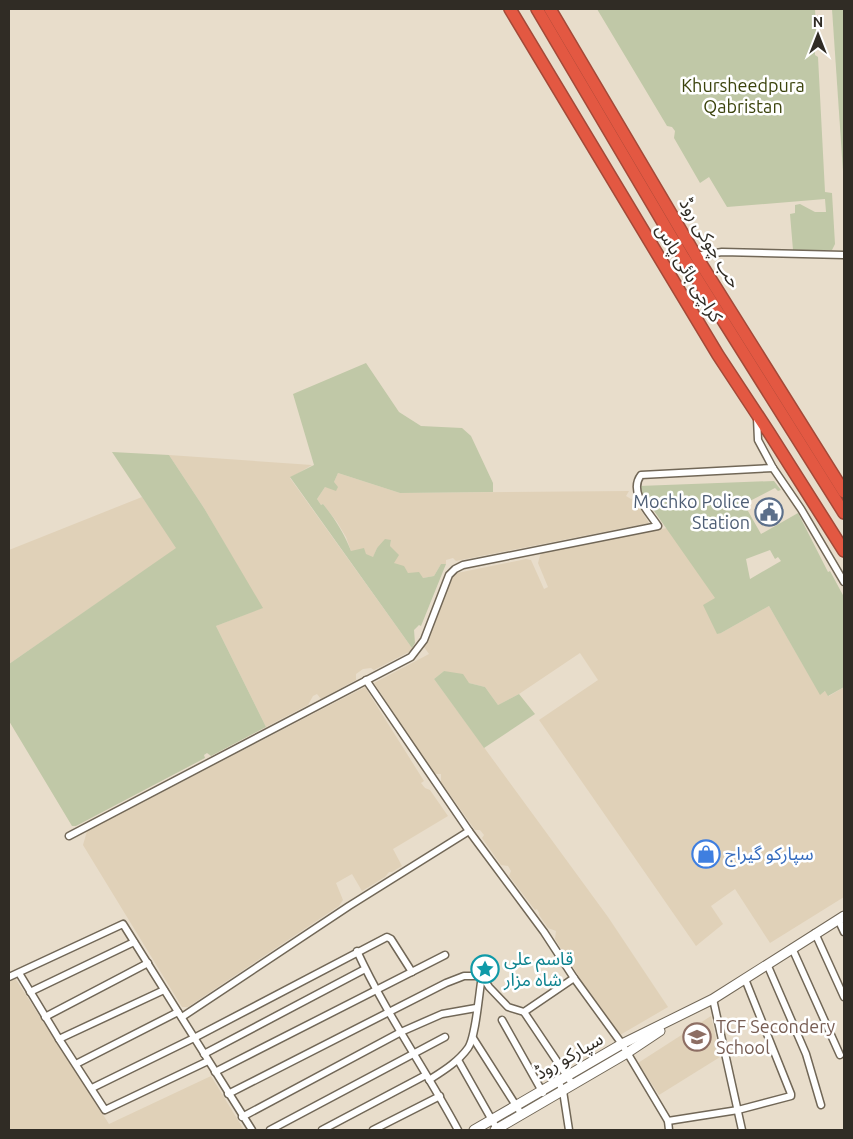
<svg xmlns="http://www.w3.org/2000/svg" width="853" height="1139" font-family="Ubuntu,'Noto Sans Arabic',sans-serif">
	<rect width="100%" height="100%" fill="#e8ddcb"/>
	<g fill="#e0d1b8">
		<polygon points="169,455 312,465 290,478 412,648 409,652 374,670 371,668 363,669 356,674 356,680 321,699 317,694 313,696 308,705 266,727 216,626 262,608 204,508"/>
		<polygon points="338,473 400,493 629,491 626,496 631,499 633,498 649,523 456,561 453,558 446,560 446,564 441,564 434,576 423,578 408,573 394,563 390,546 391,540 377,548 373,558 351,551 346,537 337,522 323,504 321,505 317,499 325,487 334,482"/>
		<polygon points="142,497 177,548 9,664 9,550"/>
		<polygon points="667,528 716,598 721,633 769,606 820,694 826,691 829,696 844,687 844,897 770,943 735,889 711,906 723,924 696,946 539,720 598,680 580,653 519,694 498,705 485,687 469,683 444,671 434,679 608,917 668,1007 620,1035 581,981 570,961 571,956 563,952 555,939 556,931 548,928 539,915 539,913 537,909 535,910 509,876 511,871 508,866 501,865 482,838 484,835 480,830 475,830 441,782 441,774 434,774 374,683 429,654 424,647 452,576 457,573 526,559 531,560 544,589 548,587 538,563 541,552"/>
		<polygon points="365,687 424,781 421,783 425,788 430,790 448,816 393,849 402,866 392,872 389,872 385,877 362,891 352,874 336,883 343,900 339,906 188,1007 182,1007 83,845 87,831"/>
		<polygon points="15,978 109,1124 211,1076 244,1130 9,1130 9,980"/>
		<polygon points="711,1016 720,1057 659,1095 638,1063"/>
	</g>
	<g fill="#c0c8a7" fill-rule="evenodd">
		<polygon points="597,9 815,9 817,49 815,51 815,55 818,57 825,192 832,193 835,244 832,250 793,250 790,214 795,213 795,205 800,204 815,212 826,212 825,199 727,207 709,177 700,183 674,138 675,131 672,127 667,126"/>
		<polygon points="832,9 844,9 844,186"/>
		<path d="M 366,363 L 399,412 L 421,426 L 462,428 L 471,436 L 493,483 L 493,492 L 400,493 L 338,473 L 334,482 L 338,487 L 336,491 L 325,487 L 317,499 L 321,505 L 323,504 C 335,519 344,533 351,551 L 364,548 L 366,554 L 373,557 L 377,548 L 385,539 L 391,540 L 390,546 L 399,555 L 394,563 L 404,566 L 408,573 L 419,572 L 423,578 L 434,576 L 441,564 L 446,564 L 421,626 L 419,625 L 414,630 L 415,643 L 412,648 L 290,477 L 314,465 L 293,394 Z"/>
		<polygon points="112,452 169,455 204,508 263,608 216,626 266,727 211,756 207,753 204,755 205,758 76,826 72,826 9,721 9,664 176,548"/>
		<path d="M 774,481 L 781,490 L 778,491 L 775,488 L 744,504 L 761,534 L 798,513 L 827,570 L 828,572 L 830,571 L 844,597 L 844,687 L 828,696 L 825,691 L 820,695 L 769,606 L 721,633 L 717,634 L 703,605 L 715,598 L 638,488 L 639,486 ZM 770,550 L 775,559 L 778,557 L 781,561 L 750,579 L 746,559 Z"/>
		<polygon points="444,671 463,674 469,683 485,687 498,705 519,694 535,714 484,748 434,679"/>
	</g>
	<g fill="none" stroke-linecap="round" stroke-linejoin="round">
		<g stroke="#716757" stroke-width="9">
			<g id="street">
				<polyline points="696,256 722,252 844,255"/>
				<polyline points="757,418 758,440 773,468 801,509 844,582"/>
				<polyline points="366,680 469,831 544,932 574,978 622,1044 668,1121 669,1130"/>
				<path d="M 69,836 L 411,657 L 424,640 L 449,575 L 455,569 L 463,565 L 658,526 C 649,512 628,492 641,475 L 773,468"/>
				<polyline points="838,919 844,932"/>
				<polyline points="815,933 844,997"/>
				<polyline points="792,948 840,1055"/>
				<path d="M 357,951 C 386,1014 426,1070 458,1130"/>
				<polyline points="767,964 806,1054 821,1105"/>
				<polyline points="19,973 59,1039 105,1110 208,1061"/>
				<polyline points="482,976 489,987 508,1007 524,1012 573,1085"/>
				<polyline points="9,977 123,924 252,1130"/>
				<polyline points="30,992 134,942"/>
				<polyline points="713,999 742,1130"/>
				<polyline points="524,1012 574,978"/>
				<polyline points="45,1017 148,963"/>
				<polyline points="182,1017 349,906 469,831"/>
				<polyline points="502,1020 543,1093"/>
				<polyline points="473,1038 522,1115"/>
				<polyline points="59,1039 164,990"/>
				<polyline points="204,1054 365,969"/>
				<polyline points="458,1060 497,1129"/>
				<polyline points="76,1064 178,1012"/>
				<polyline points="215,1072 445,955"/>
				<path d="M 429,1080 C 443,1071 458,1062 468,1048 C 476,1037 479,992 482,976"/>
				<polyline points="558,1081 563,1091 569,1130"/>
				<polyline points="92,1088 194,1038 387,937 391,939 412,972"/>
				<polyline points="228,1094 446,983 464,976 482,976"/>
				<polyline points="242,1117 401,1032 442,1014 476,1008"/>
				<polyline points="668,1121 738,1110 791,1096 791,1094 745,979"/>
				<polyline points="270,1130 445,1037"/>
				<polyline points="322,1130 426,1075"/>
				<polyline points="373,1130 440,1096"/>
			</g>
		</g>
		<g stroke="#716757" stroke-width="11">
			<g id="secondary">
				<polyline points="474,1130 622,1044 713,999 844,916"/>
				<polyline points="495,1130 627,1053 660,1031"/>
			</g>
		</g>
		<g stroke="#a44938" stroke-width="14">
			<g id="highway">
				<polyline points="510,9 718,355 770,434 844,551"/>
				<polyline points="537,9 684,258 844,513"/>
				<polyline points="550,9 696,256 844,492"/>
			</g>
		</g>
		<use href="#street" stroke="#fff" stroke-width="6"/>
		<use href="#secondary" stroke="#fff" stroke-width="9"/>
		<use href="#highway" stroke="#e35842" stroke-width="11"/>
	</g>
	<defs>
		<g id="civic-ring" transform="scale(1.4375)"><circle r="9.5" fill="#fff" stroke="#5c6f8a" stroke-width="1.5"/><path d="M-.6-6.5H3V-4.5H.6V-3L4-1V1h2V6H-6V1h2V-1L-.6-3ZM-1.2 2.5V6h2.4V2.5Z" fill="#5c6f8a"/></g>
		<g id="shop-ring" transform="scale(1.4375)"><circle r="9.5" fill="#fff" stroke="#3f7fe0" stroke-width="1.5"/><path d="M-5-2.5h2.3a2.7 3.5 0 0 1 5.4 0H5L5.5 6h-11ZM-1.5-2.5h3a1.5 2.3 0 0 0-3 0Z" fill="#3f7fe0"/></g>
		<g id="sight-ring" transform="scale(1.4375)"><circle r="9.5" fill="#fff" stroke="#0f9aa8" stroke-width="1.5"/><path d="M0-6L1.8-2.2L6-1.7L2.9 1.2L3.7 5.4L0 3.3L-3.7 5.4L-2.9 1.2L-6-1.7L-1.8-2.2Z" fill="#0f9aa8"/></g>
		<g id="school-ring" transform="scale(1.4375)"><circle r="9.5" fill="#fff" stroke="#8d6e63" stroke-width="1.5"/><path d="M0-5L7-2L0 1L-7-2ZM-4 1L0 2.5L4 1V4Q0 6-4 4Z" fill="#8d6e63"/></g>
	</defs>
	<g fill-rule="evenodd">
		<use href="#civic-ring" x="769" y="512"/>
		<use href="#shop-ring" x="706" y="854"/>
		<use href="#sight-ring" x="485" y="969"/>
		<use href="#school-ring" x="697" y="1037"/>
	</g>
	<g text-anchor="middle" stroke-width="5" stroke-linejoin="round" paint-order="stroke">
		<g font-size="18" fill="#3c440d" stroke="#fff">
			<text x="743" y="92">Khursheedpura<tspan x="743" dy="21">Qabristan</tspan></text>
		</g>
		<g font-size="18" fill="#302c25" stroke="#fff">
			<text transform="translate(710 243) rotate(59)" y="6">حب چوکی روڈ</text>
			<text transform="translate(689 273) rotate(59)" y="6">کراچی بائی پاس</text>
			<text transform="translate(569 1056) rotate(-30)" y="6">سپارکو روڈ</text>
		</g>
		<g font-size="18" fill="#4e5e75" stroke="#fff" text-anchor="end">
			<text x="750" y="508">Mochko Police<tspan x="750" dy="21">Station</tspan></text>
		</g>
		<g font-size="18" fill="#366cbe" stroke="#fff" text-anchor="start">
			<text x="725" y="860">سپارکو گیراج</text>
		</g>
		<g font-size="18" fill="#0d838f" stroke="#fff" text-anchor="start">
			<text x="504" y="965">قاسم علی<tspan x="504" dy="21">شاہ مزار</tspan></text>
		</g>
		<g font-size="18" fill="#785e54" stroke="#fff" text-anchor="start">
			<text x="716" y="1033">TCF Secondery<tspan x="716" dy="21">School</tspan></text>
		</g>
	</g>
	<rect width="853" height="1139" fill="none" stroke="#302c25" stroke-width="20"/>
	<g transform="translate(818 35)" stroke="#ffffff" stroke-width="4" paint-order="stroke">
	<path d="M0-4L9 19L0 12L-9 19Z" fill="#302c25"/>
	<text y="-8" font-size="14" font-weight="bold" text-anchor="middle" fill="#302c25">N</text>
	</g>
</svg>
